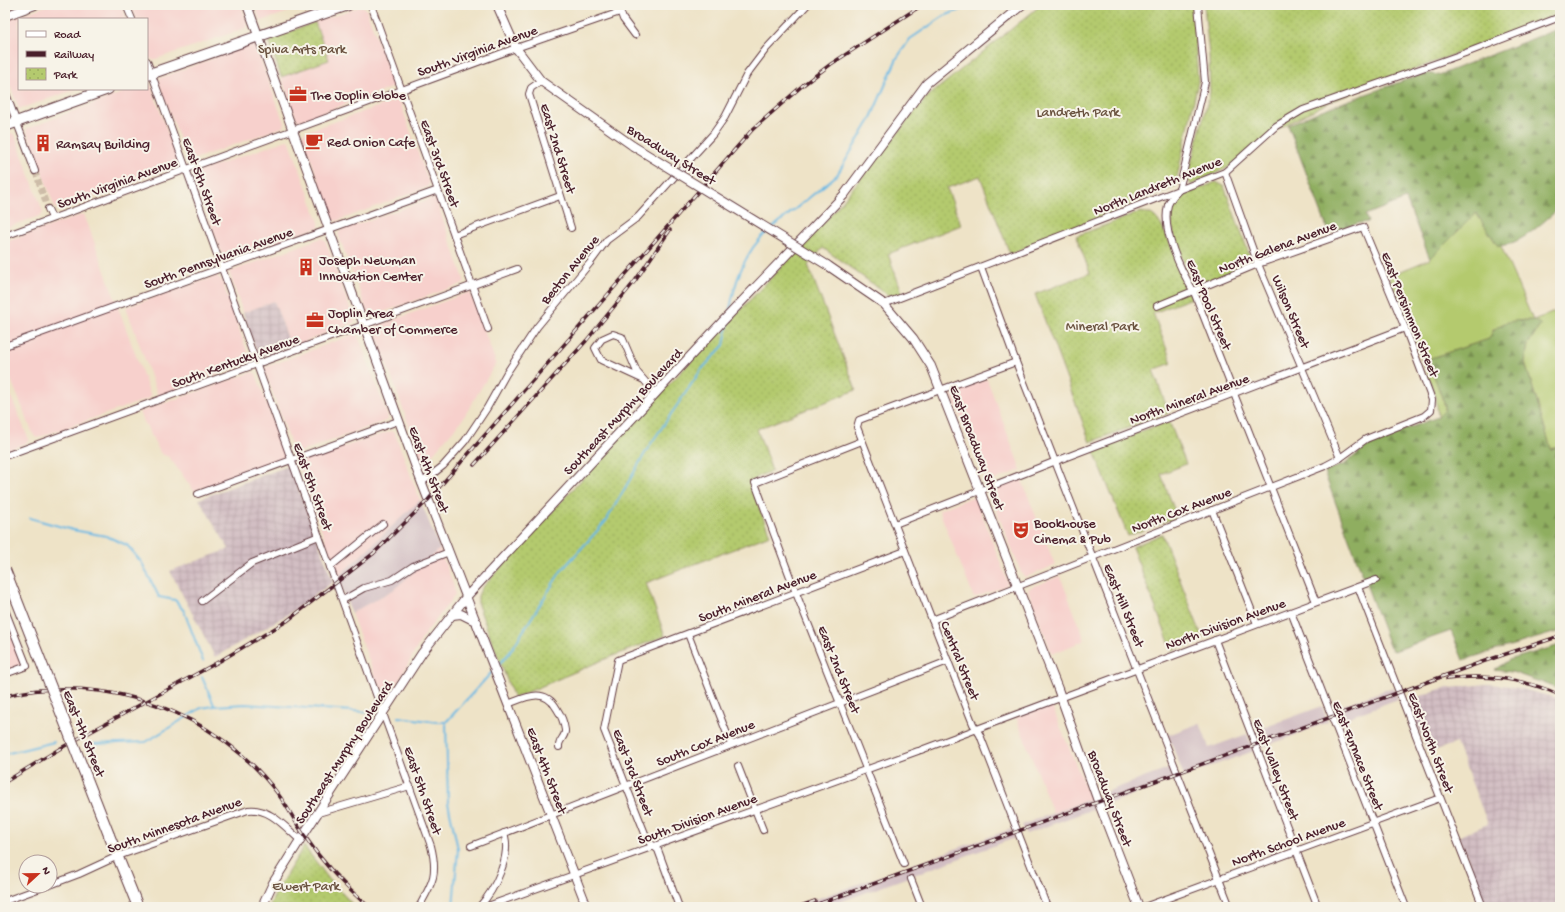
<svg xmlns="http://www.w3.org/2000/svg" width="1565" height="912" font-family="'Gochi Hand',sans-serif">
	<defs>
		<pattern id="industrial-grid" width="8" height="8" patternUnits="userSpaceOnUse"><rect width="8" height="8" fill="#d2bec3"/><path d="M0 4h8M4 0v8" fill="none" stroke="#b6a3a8"/></pattern>
		<pattern id="forest-firs" width="22" height="20" patternUnits="userSpaceOnUse"><rect width="22" height="20" fill="#8fae61"/><path d="M5 1l3.5 6h-7zM16 11l3.5 6h-7z" fill="#778d50"/></pattern>
		<pattern id="park-dots" width="8" height="8" patternUnits="userSpaceOnUse"><rect width="8" height="8" fill="#b4ca6e"/><path d="M2 2h.1M6 6h.1" fill="none" stroke="#9cad5f" stroke-width="1.8" stroke-linecap="round"/></pattern>
	</defs>
	<rect width="100%" height="100%" fill="#f7f3e8"/>
	<filter id="ink" filterUnits="userSpaceOnUse"><feTurbulence type="fractalNoise" baseFrequency=".025" numOctaves="2"/><feDisplacementMap in="SourceGraphic" scale="8" xChannelSelector="R" yChannelSelector="G"/><feConvolveMatrix kernelMatrix="1 2 1 2 8 2 1 2 1" color-interpolation-filters="sRGB"/></filter>
	<filter id="wash" filterUnits="userSpaceOnUse"><feTurbulence type="fractalNoise" baseFrequency=".012" numOctaves="4" result="noise"/><feDisplacementMap in="SourceGraphic" scale="16" xChannelSelector="R" yChannelSelector="G"/><feGaussianBlur stdDeviation="0.9" result="paint"/><feColorMatrix in="noise" values="0 0 0 0 0 0 0 0 0 0 0 0 0 0 0 0 0 1.4 0 .05"/><feComposite in="paint" operator="in"/></filter>
	<g filter="url(#wash)">
		<rect width="100%" height="100%" fill="#eee3c7"/>
		<g fill="#f7d0cc">
			<polygon points="48,5 121,5 127,19 19,19 19,89 77,89 19,109 5,73 5,21"/>
			<polygon points="131,5 241,5 248,24 246,28 153,60 150,58 147,49 147,19 136,19"/>
			<polygon points="254,5 308,5 262,21 260,20"/>
			<polygon points="362,6 366,9 393,83 393,87 300,121 297,120 281,77 329,60 315,22"/>
			<polygon points="252,44 256,47 284,123 283,127 189,161 187,159 159,83 160,78"/>
			<polygon points="147,83 151,85 179,165 58,209 55,208 26,129 132,89 147,89"/>
			<polygon points="397,100 400,102 429,183 428,187 337,221 333,220 302,135 305,132"/>
			<polygon points="12,133 15,135 43,212 42,215 5,228 5,135"/>
			<polygon points="287,140 290,142 319,222 319,227 226,260 223,257 194,177 195,173"/>
			<polygon points="433,198 436,200 465,282 462,284 369,317 338,234 341,230"/>
			<polygon points="84,214 151,397 148,399 37,438 34,436 5,365 5,242"/>
			<polygon points="321,238 325,240 355,322 291,347 274,301 243,313 229,272"/>
			<polygon points="217,276 222,281 250,360 247,363 158,396 126,307"/>
			<polygon points="470,292 496,363 462,420 423,465 374,328 376,326"/>
			<polygon points="357,333 388,417 388,420 297,453 294,453 264,368"/>
			<polygon points="253,372 256,374 286,457 283,459 194,491 169,457 161,454 139,412"/>
			<polygon points="987,379 1021,470 989,482 985,479 952,396 955,391"/>
			<polygon points="5,382 29,440 26,443 5,451"/>
			<polygon points="391,431 395,434 420,500 338,577 299,465 304,460"/>
			<polygon points="1021,478 1055,565 1026,577 1022,575 990,494 991,490"/>
			<polygon points="972,497 976,499 1008,583 1005,586 974,598 939,510"/>
			<polygon points="440,549 454,587 455,595 424,635 396,686 389,689 383,689 377,682 351,613 393,590"/>
			<polygon points="1060,576 1085,640 1052,654 1028,590 1031,587"/>
			<polygon points="5,617 24,665 5,672"/>
			<polygon points="1051,704 1090,799 1053,813 1016,717"/>
		</g>
		<g fill="url(#industrial-grid)">
			<polygon points="274,301 291,347 261,357 258,355 243,313"/>
			<polygon points="288,466 291,469 333,582 287,615 215,657 170,571 229,549 199,499"/>
			<polygon points="1487,684 1510,686 1560,699 1560,907 1487,907 1459,836 1488,824 1456,743 1428,753 1407,701 1440,689"/>
		</g>
		<g fill="#d2bec3">
			<polygon points="420,500 440,549 393,590 351,613 338,577"/>
			<polygon points="1393,687 1398,699 1338,721 1333,709"/>
			<polygon points="1322,706 1328,722 1261,748 1255,731"/>
			<polygon points="1200,723 1209,748 1247,734 1254,751 1184,776 1168,735"/>
			<polygon points="1171,768 1175,779 1108,804 1103,793"/>
			<polygon points="1090,799 1093,809 1026,834 1022,825"/>
			<polygon points="1011,829 1015,838 826,907 794,907"/>
		</g>
		<path fill="#b4ca6e" stroke="#7f744c" d="M 1477,212 L 1498,246 L 1501,246 L 1533,320 L 1560,310 L 1560,447 L 1551,449 L 1525,362 L 1528,344 L 1541,324 C 1526,315 1508,324 1493,330 L 1490,339 L 1428,359 L 1445,406 L 1445,410 L 1438,417 L 1436,397 L 1389,276 L 1430,259 Z"/>
		<g fill="url(#forest-firs)" stroke="#6c6646">
			<path d="M 1560,28 L 1560,208 C 1541,223 1523,244 1498,246 L 1476,213 L 1430,259 L 1406,199 L 1365,215 L 1368,222 L 1359,223 L 1329,233 L 1288,125 L 1322,110 L 1425,73 L 1439,75 Z"/>
			<path d="M 1533,320 L 1541,324 L 1528,344 L 1525,362 L 1551,449 L 1560,447 L 1560,631 L 1463,660 L 1451,631 L 1394,651 L 1390,648 L 1324,472 L 1345,464 L 1368,445 L 1377,440 L 1438,417 L 1445,410 L 1445,406 L 1428,359 L 1489,339 C 1497,319 1514,321 1533,320 Z"/>
			<polygon points="1560,645 1560,689 1512,672 1494,670 1509,660"/>
		</g>
		<g fill="url(#park-dots)" stroke="#7f744c">
			<path d="M 1041,5 L 1193,5 L 1198,82 L 1175,187 L 1010,254 L 980,176 L 947,188 L 961,225 L 888,254 L 903,295 L 896,297 L 888,295 L 823,248 L 808,265 L 856,390 L 757,429 L 772,471 C 763,475 751,476 752,489 L 770,535 L 646,583 L 665,636 L 605,659 L 514,698 L 478,605 L 478,596 L 481,589 L 664,390 L 830,216 L 926,98 Z"/>
			<polygon points="1204,5 1560,5 1560,14 1329,102 1276,130 1240,162 1191,185 1187,178 1210,93 1209,55"/>
			<polygon points="315,22 329,60 281,77 269,40"/>
			<path d="M 1216,182 L 1224,186 L 1252,262 L 1248,265 L 1197,285 L 1193,282 C 1183,262 1158,213 1181,196 Z"/>
			<path d="M 1141,212 C 1146,213 1151,213 1155,217 C 1168,229 1182,279 1192,298 L 1153,313 L 1172,363 L 1153,370 L 1169,413 L 1090,442 L 1035,294 L 1090,273 L 1076,236 Z"/>
			<polygon points="1169,421 1186,464 1161,474 1177,517 1128,536 1093,449"/>
			<polygon points="1162,534 1203,639 1172,650 1132,547"/>
			<polygon points="304,846 329,879 355,907 269,907 278,888"/>
		</g>
		<g fill="none" stroke-linecap="round" stroke-linejoin="round">
			<g stroke="#69b9e4" stroke-width="2">
				<polyline points="772,228 837,175 870,120 897,58 910,39 944,16 972,5"/>
				<path d="M 730,309 C 735,281 745,251 767,232"/>
				<polyline points="30,518 73,530 106,536 127,545 142,563 159,597 175,600 184,611 203,661"/>
				<polyline points="497,667 510,652 561,571 606,521 648,448 701,370 724,345 729,319"/>
				<polyline points="202,677 214,705"/>
				<polyline points="398,717 438,722 446,722 492,672"/>
				<polyline points="446,722 448,803 458,849 453,907"/>
				<polyline points="92,744 146,742 201,708 214,706 245,704 368,712"/>
				<polyline points="5,754 54,742"/>
			</g>
		</g>
	</g>
	<g filter="url(#ink)">
		<g fill="none" stroke-linecap="round" stroke-linejoin="round">
			<polyline stroke="#cdbca8" stroke-width="6" stroke-dasharray="6 3" stroke-linecap="butt" points="35,171 48,209"/>
			<g stroke="#633c42" stroke-width="8">
				<g id="minor">
					<polyline points="126,5 132,19"/>
					<polyline points="371,5 488,329"/>
					<polyline points="618,5 623,19 635,35"/>
					<path d="M 1198,5 L 1205,82 L 1179,190 C 1175,194 1170,200 1168,205 C 1161,230 1181,271 1194,292 L 1316,602"/>
					<path d="M 147,61 L 431,846 C 438,874 433,882 420,905"/>
					<polyline points="541,81 531,88 529,94 571,228"/>
					<polyline points="5,91 35,171"/>
					<polyline points="1225,172 1258,264 1340,458"/>
					<polyline points="48,209 52,218"/>
					<polyline points="454,235 560,196"/>
					<polyline points="5,236 516,48 620,12"/>
					<polyline points="981,267 1016,362 1230,907"/>
					<polyline points="884,304 1225,172 1276,126 1303,110 1471,51 1560,17"/>
					<polyline points="5,346 438,190"/>
					<polyline points="1016,362 859,420 857,427 948,661 973,724 980,735 1047,907"/>
					<polyline points="642,379 601,360 595,348 602,339 613,334 622,337 637,372 656,394"/>
					<polyline points="862,441 755,483 796,593 904,864"/>
					<path d="M 5,456 C 176,394 346,331 517,269"/>
					<polyline points="421,483 443,466 465,441 487,408 506,374 537,327 590,263 607,240 638,217 713,134 725,117 747,74 766,49 807,5"/>
					<polyline points="198,494 398,421"/>
					<polyline points="1212,510 1257,624"/>
					<polyline points="895,524 1056,461 1405,328"/>
					<polyline points="330,567 383,524"/>
					<polyline points="1358,587 1483,907"/>
					<polyline points="343,600 364,588 392,580 413,566 449,552"/>
					<polyline points="202,601 252,563 319,536"/>
					<polyline points="5,610 27,666 5,674"/>
					<polyline points="1291,612 1406,907"/>
					<polyline points="932,620 1325,466 1340,458 1366,439 1424,416 1431,410 1432,400 1405,328 1363,227 1258,264 1157,306"/>
					<polyline points="688,634 731,744"/>
					<polyline points="1215,640 1318,907"/>
					<path d="M 508,704 C 526,697 545,687 557,709 C 561,715 564,723 565,730 C 566,737 558,740 559,747"/>
					<polyline points="921,750 1376,580"/>
					<polyline points="738,766 763,830"/>
					<polyline points="318,813 410,786"/>
					<polyline points="471,846 948,661"/>
					<polyline points="911,879 922,907"/>
					<path d="M 50,885 L 79,874 L 118,856 L 248,810 C 269,807 285,827 300,840"/>
					<polyline points="5,901 46,886"/>
					<path d="M 479,907 C 495,890 512,855 504,833"/>
					<polyline points="485,907 918,751"/>
					<polyline points="679,907 658,850 648,841 604,730 618,660 905,551"/>
					<polyline points="1144,907 1440,798"/>
					<polyline points="1472,907 1481,904"/>
				</g>
			</g>
			<g stroke="#633c42" stroke-width="10">
				<g id="tertiary">
					<polyline points="247,5 418,473 587,907"/>
					<polyline points="497,5 516,48 541,81 633,146"/>
					<polyline points="5,16 35,5"/>
					<polyline points="827,265 884,304 913,338 931,366 1058,689 1098,801 1139,907"/>
					<polyline points="452,615 461,614 477,622"/>
					<polyline points="262,907 273,883 300,840 422,653 467,596 723,321 844,195 927,83 1022,5"/>
				</g>
			</g>
			<g stroke="#633c42" stroke-width="12">
				<g id="primary">
					<polyline points="147,75 348,5"/>
					<polyline points="5,126 108,89"/>
					<polyline points="109,835 138,907"/>
				</g>
			</g>
			<use href="#minor" stroke="#fff" stroke-width="6"/>
			<use href="#tertiary" stroke="#fff" stroke-width="8"/>
			<use href="#primary" stroke="#fff" stroke-width="10"/>
			<g stroke="#4a1f2b" stroke-width="3.5">
				<g id="rail">
					<polyline points="474,465 586,341 635,281 670,230"/>
					<path d="M 1447,679 C 1487,674 1523,678 1560,695"/>
					<path d="M 5,696 C 105,671 217,712 278,794 C 288,807 295,822 304,835 C 322,862 344,886 369,907"/>
					<polyline points="5,782 61,748 220,661 287,621 374,553 428,500 752,130 803,85 831,64 922,5"/>
					<polyline points="798,907 815,901"/>
					<polyline points="810,907 1482,662 1560,636"/>
				</g>
			</g>
			<use href="#rail" stroke="#f7f3e8" stroke-width="2" stroke-dasharray="6" stroke-linecap="butt"/>
			<g stroke="#633c42" stroke-width="10" stroke-linecap="butt">
				<polyline id="tertiary-bridge" points="633,146 827,265"/>
			</g>
			<g stroke="#633c42" stroke-width="12" stroke-linecap="butt">
				<polyline id="primary-bridge" points="5,570 109,835"/>
			</g>
			<use href="#tertiary-bridge" stroke="#fff" stroke-width="8"/>
			<use href="#primary-bridge" stroke="#fff" stroke-width="10"/>
		</g>
	</g>
	<defs>
		<g id="office-bare" transform="scale(1.38)"><path d="M-6-3h4V-5.5h4V-3h4V5H-6ZM-1-4.5V-3h2v-1.5ZM-6 0V1H6V0Z" fill="#c8321e" stroke="#f7f3e8" stroke-width="2.5" paint-order="stroke"/></g>
		<g id="cafe-bare" transform="scale(1.38)"><path d="M-5.5-4.5H6V0H3Q3 3.5 0 3.5H-2.5Q-5.5 3.5-5.5 0ZM3-3.2v2h1.7v-2ZM-6 4.5H4V6H-6Z" fill="#c8321e" stroke="#f7f3e8" stroke-width="2.5" paint-order="stroke"/></g>
		<g id="building-bare" transform="scale(1.38)"><path d="M-4-6H4V6H1V3H-1V6H-4ZM-2.5-4.3h1.7v1.8h-1.7ZM.8-4.3h1.7v1.8H.8ZM-2.5-1h1.7V.8h-1.7ZM.8-1h1.7V.8H.8Z" fill="#c8321e" stroke="#f7f3e8" stroke-width="2.5" paint-order="stroke"/></g>
		<g id="theatre-bare" transform="scale(1.38)"><path d="M-5-5.5Q0-4 5-5.5V0Q5 5 0 6Q-5 5-5 0ZM-3.3-2.5H-1v1.5H-3.3ZM1-2.5H3.3v1.5H1ZM-2.8 1Q0 5.5 2.8 1Z" fill="#c8321e" stroke="#f7f3e8" stroke-width="2.5" paint-order="stroke"/></g>
	</defs>
	<g fill-rule="evenodd">
		<use href="#office-bare" x="298" y="94"/>
		<use href="#cafe-bare" x="314" y="141"/>
		<use href="#building-bare" x="43" y="143"/>
		<use href="#building-bare" x="306" y="267"/>
		<use href="#office-bare" x="315" y="320"/>
		<use href="#theatre-bare" x="1021" y="530"/>
	</g>
	<g text-anchor="middle" stroke-width="4" stroke-linejoin="round" paint-order="stroke">
		<g font-size="14" fill="#6a523f" stroke="#f7f3e8">
			<text x="302" y="53">Spiva Arts Park</text>
			<text x="1078" y="116">Landreth Park</text>
			<text x="1102" y="330">Mineral Park</text>
			<text x="306" y="890">Ewert Park</text>
		</g>
		<g font-size="14" fill="#4a1f2b" stroke="#f7f3e8">
			<text transform="translate(477 50) rotate(-20)" y="5">South Virginia Avenue</text>
			<text transform="translate(559 148) rotate(73)" y="5">East 2nd Street</text>
			<text transform="translate(672 154) rotate(32)" y="5">Broadway Street</text>
			<text transform="translate(441 163) rotate(70)" y="5">East 3rd Street</text>
			<text transform="translate(203 181) rotate(70)" y="5">East 5th Street</text>
			<text transform="translate(117 182) rotate(-20)" y="5">South Virginia Avenue</text>
			<text transform="translate(1157 185) rotate(-22)" y="5">North Landreth Avenue</text>
			<text transform="translate(1277 246) rotate(-21)" y="5">North Galena Avenue</text>
			<text transform="translate(218 257) rotate(-20)" y="5">South Pennsylvania Avenue</text>
			<text transform="translate(569 269) rotate(-51)" y="5">Becton Avenue</text>
			<text transform="translate(1210 304) rotate(67)" y="5">East Pool Street</text>
			<text transform="translate(1292 311) rotate(67)" y="5">Wilson Street</text>
			<text transform="translate(1411 314) rotate(68)" y="5">East Persimmon Street</text>
			<text transform="translate(235 360) rotate(-20)" y="5">South Kentucky Avenue</text>
			<text transform="translate(1189 398) rotate(-20)" y="5">North Mineral Avenue</text>
			<text transform="translate(622 411) rotate(-47)" y="5">Southeast Murphy Boulevard</text>
			<text transform="translate(978 447) rotate(69)" y="5">East Broadway Street</text>
			<text transform="translate(430 469) rotate(69)" y="5">East 4th Street</text>
			<text transform="translate(314 486) rotate(70)" y="5">East 5th Street</text>
			<text transform="translate(1181 509) rotate(-21)" y="5">North Cox Avenue</text>
			<text transform="translate(757 595) rotate(-21)" y="5">South Mineral Avenue</text>
			<text transform="translate(1125 605) rotate(68)" y="5">East Hill Street</text>
			<text transform="translate(1225 623) rotate(-20)" y="5">North Division Avenue</text>
			<text transform="translate(961 660) rotate(68)" y="5">Central Street</text>
			<text transform="translate(840 669) rotate(68)" y="5">East 2nd Street</text>
			<text transform="translate(85 733) rotate(68)" y="5">East 7th Street</text>
			<text transform="translate(705 742) rotate(-22)" y="5">South Cox Avenue</text>
			<text transform="translate(1432 742) rotate(69)" y="5">East North Street</text>
			<text transform="translate(343 752) rotate(-57)" y="5">Southeast Murphy Boulevard</text>
			<text transform="translate(1359 755) rotate(68)" y="5">East Furnace Street</text>
			<text transform="translate(1277 769) rotate(69)" y="5">East Valley Street</text>
			<text transform="translate(548 770) rotate(69)" y="5">East 4th Street</text>
			<text transform="translate(634 772) rotate(69)" y="5">East 3rd Street</text>
			<text transform="translate(424 790) rotate(71)" y="5">East 5th Street</text>
			<text transform="translate(1111 798) rotate(69)" y="5">Broadway Street</text>
			<text transform="translate(697 818) rotate(-20)" y="5">South Division Avenue</text>
			<text transform="translate(174 824) rotate(-20)" y="5">South Minnesota Avenue</text>
			<text transform="translate(1288 841) rotate(-20)" y="5">North School Avenue</text>
		</g>
		<g font-size="14" fill="#4a1f2b" stroke="#f7f3e8" text-anchor="start">
			<text x="311" y="99">The Joplin Globe</text>
			<text x="327" y="146">Red Onion Cafe</text>
			<text x="56" y="148">Ramsay Building</text>
			<text x="319" y="264">Joseph Newman<tspan x="319" dy="16">Innovation Center</tspan></text>
			<text x="328" y="317">Joplin Area<tspan x="328" dy="16">Chamber of Commerce</tspan></text>
			<text x="1034" y="527">Bookhouse<tspan x="1034" dy="16">Cinema &amp; Pub</tspan></text>
		</g>
	</g>
	<rect width="1565" height="912" fill="none" stroke="#f7f3e8" stroke-width="20"/>
	<rect x="18" y="18" width="130" height="72" fill="#f7f3e8" stroke="#b29e9c"/>
	<rect x="26" y="31" width="20" height="6" fill="#ffffff" stroke="#b29e9c"/>
	<text x="54" y="38" font-size="12" fill="#4a1f2b">Road</text>
	<rect x="26" y="51" width="20" height="6" fill="#4a1f2b" stroke="#b29e9c"/>
	<text x="54" y="58" font-size="12" fill="#4a1f2b">Railway</text>
	<rect x="26" y="68" width="20" height="12" fill="url(#park-dots)" stroke="#b29e9c"/>
	<text x="54" y="78" font-size="12" fill="#4a1f2b">Park</text>
	<g transform="translate(38 874) rotate(68)"><circle r="19" fill="#f7f3e8" stroke="#b29e9c"/>
	<path d="M0-3L7 15L0 10L-7 15Z" fill="#c8321e"/>
	<text y="-6" font-size="11" font-weight="bold" text-anchor="middle" fill="#4a1f2b">N</text>
	</g>
</svg>
